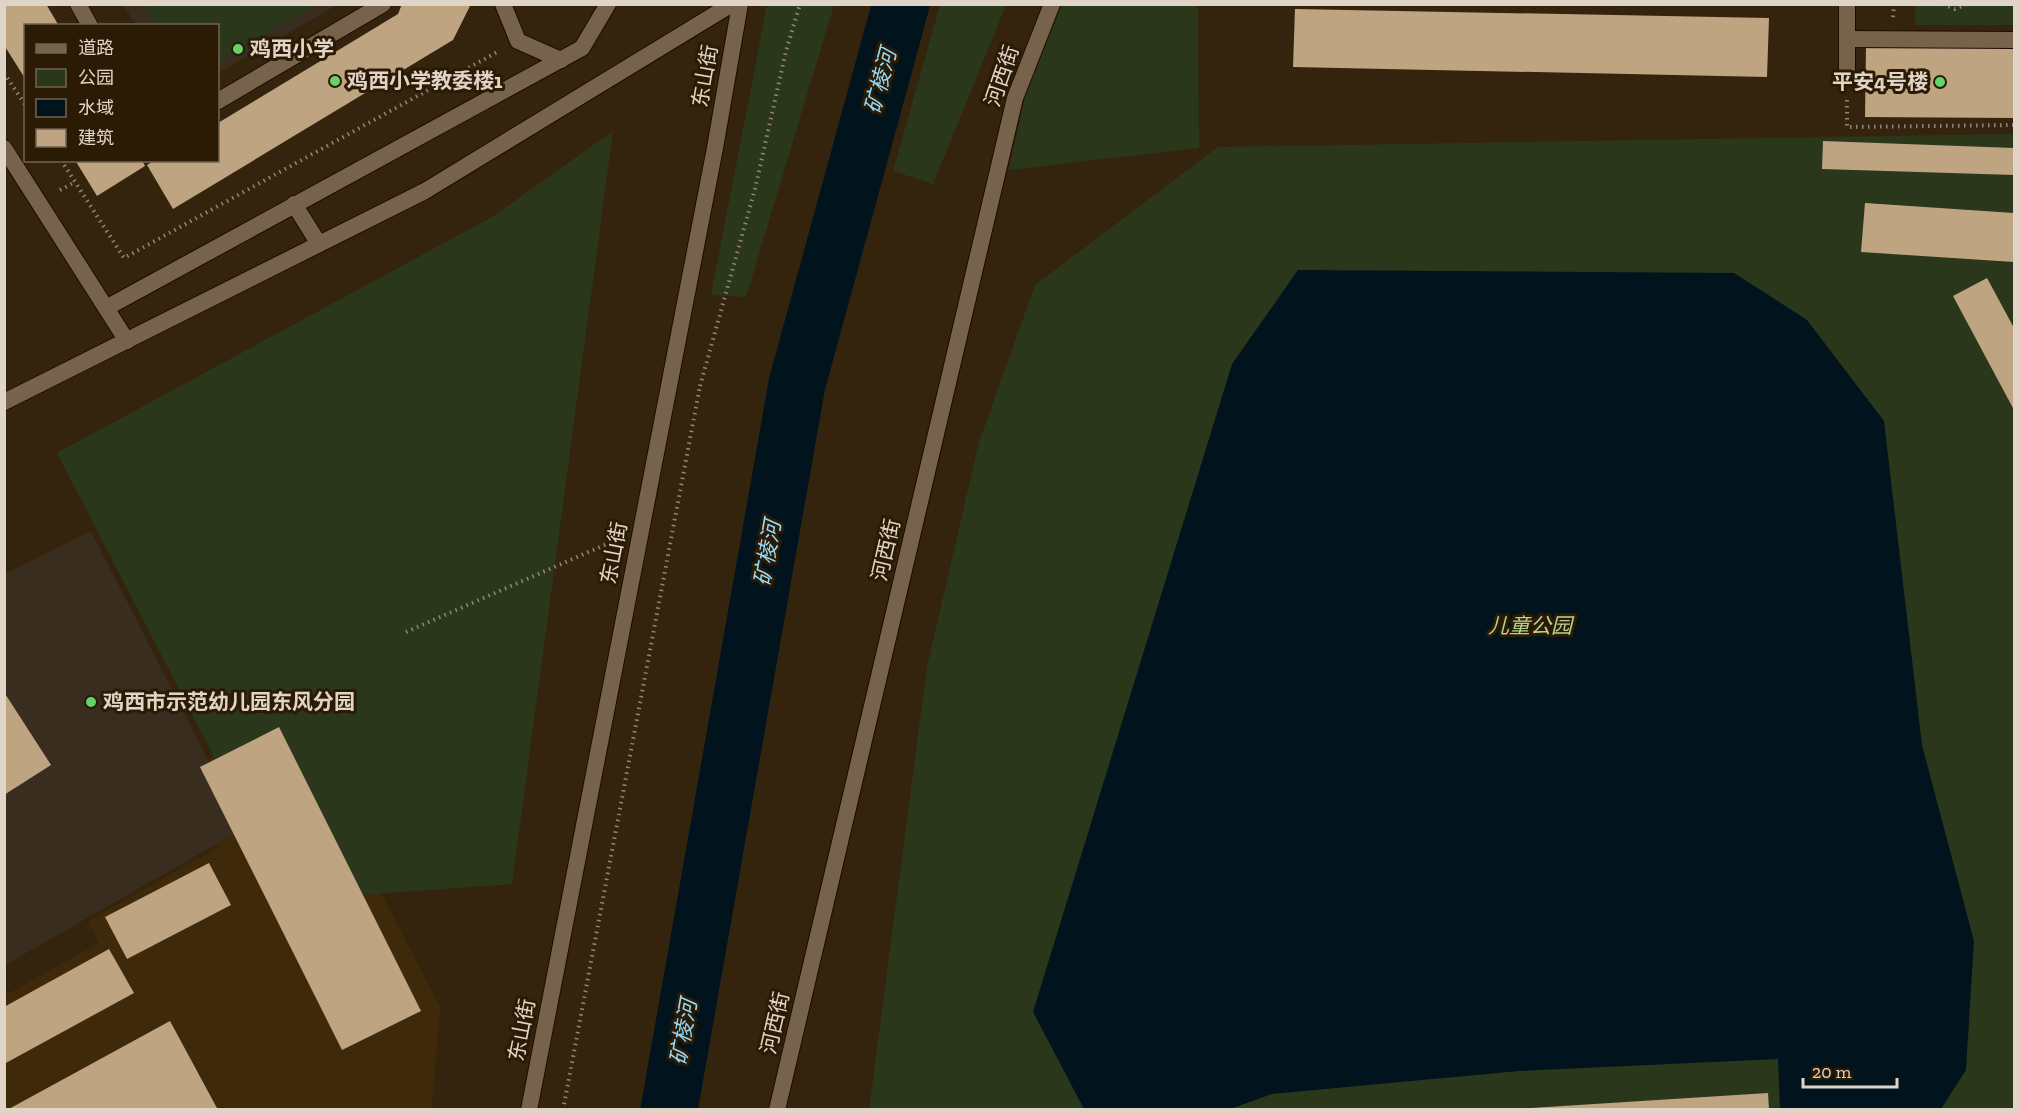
<svg xmlns="http://www.w3.org/2000/svg" width="2019" height="1114" font-family="'Zilla Slab','Noto Sans SC',serif">
	<rect width="100%" height="100%" fill="#35240d"/>
	<polygon fill="#3e290b" points="289,714 440,1007 432,1109 5,1109 4,996 99,943 88,921 218,847 182,774"/>
	<g fill="#382d1e">
		<polygon points="123,5 337,5 218,73 218,26 136,25"/>
		<polygon points="91,531 243,829 5,965 5,574"/>
	</g>
	<g fill="#2b371a">
		<polygon points="143,5 316,5 218,61 218,26 156,25"/>
		<polygon points="767,5 834,5 746,297 711,295"/>
		<polygon points="940,5 1006,5 933,184 893,171"/>
		<polygon points="1062,5 1198,5 1199,148 1009,170 1026,92"/>
		<rect x="1915" y="5" width="99" height="20"/>
		<polygon points="613,131 512,884 288,900 57,453 492,217"/>
		<polygon points="2014,134 2014,1109 869,1110 927,667 979,442 1035,285 1218,147"/>
	</g>
	<polygon fill="#01141e" points="1298,270 1734,273 1807,320 1884,421 1922,745 1974,941 1966,1070 1941,1109 1780,1109 1778,1059 1519,1071 1272,1094 1230,1109 1084,1109 1033,1012 1232,364"/>
	<g fill="none" stroke-linecap="round" stroke-linejoin="round">
		<polyline stroke="#01141e" stroke-width="57" points="669,1110 797,384 901,4"/>
	</g>
	<g fill="#bfa482">
		<polygon points="4,4 46,4 59,26 26,26 26,80 4,45"/>
		<polygon points="402,4 471,4 453,40 173,209 147,165 155,160 218,160 218,123 398,14"/>
		<polygon points="1295,9 1769,18 1767,77 1293,67"/>
		<polygon points="1866,46 2014,46 2014,118 1865,117"/>
		<polygon points="1823,141 2014,148 2014,175 1822,169"/>
		<polygon points="75,160 142,160 145,166 97,196"/>
		<polygon points="1865,203 2014,213 2014,262 1861,252"/>
		<polygon points="1987,278 2014,328 2014,410 1953,296"/>
		<polygon points="4,692 51,765 4,795"/>
		<polygon points="279,727 421,1011 342,1050 200,767"/>
		<polygon points="209,863 231,905 127,959 105,917"/>
		<polygon points="109,949 134,993 4,1064 4,1007"/>
		<polygon points="170,1021 218,1110 7,1110"/>
		<polygon points="1768,1093 1769,1110 1531,1110 1531,1108"/>
	</g>
	<g fill="none" stroke-linecap="round" stroke-linejoin="round">
		<g stroke="#1c0c00" stroke-width="18">
			<g id="service">
				<polyline points="78,4 90,26"/>
				<polyline points="503,4 518,41 561,60"/>
				<polyline points="1847,39 2014,40"/>
				<polyline points="1847,78 1847,4"/>
				<polyline points="218,101 383,4"/>
				<polyline points="294,204 319,244"/>
				<polyline points="106,308 582,48 608,4"/>
			</g>
		</g>
		<g stroke="#1c0c00" stroke-width="18">
			<g id="minor">
				<polyline points="4,148 127,341"/>
				<polyline points="777,1110 1015,98 1052,4"/>
			</g>
		</g>
		<g stroke="#1c0c00" stroke-width="18">
			<polyline id="tertiary" points="4,402 425,191 732,4"/>
		</g>
		<g stroke="#1c0c00" stroke-width="18">
			<polyline id="secondary" points="529,1110 715,148 740,4"/>
		</g>
		<g stroke="#938573" stroke-width="4" stroke-dasharray="1.5 4.5" stroke-linecap="butt">
			<polyline points="1943,4 1955,9 1967,4"/>
			<polyline points="1893,17 1894,4"/>
			<polyline points="4,73 26,106"/>
			<polyline points="1847,100 1847,127 2014,125"/>
			<polyline points="61,160 124,258 499,51"/>
			<polyline points="60,190 75,182"/>
			<polyline points="700,386 755,189 786,51 800,4"/>
			<polyline points="406,632 616,540"/>
			<polyline points="563,1110 700,386"/>
		</g>
		<use href="#service" stroke="#77634b" stroke-width="16"/>
		<use href="#minor" stroke="#77634b" stroke-width="16"/>
		<use href="#tertiary" stroke="#77634b" stroke-width="16"/>
		<use href="#secondary" stroke="#77634b" stroke-width="16"/>
	</g>
	<g fill="#64d468" stroke="#2b1a04" stroke-width="2">
		<circle cx="238" cy="49" r="6"/>
		<circle cx="335" cy="81" r="6"/>
		<circle cx="1940" cy="82" r="6"/>
		<circle cx="91" cy="702" r="6"/>
	</g>
	<g text-anchor="middle" stroke-width="6" stroke-linejoin="round" paint-order="stroke">
		<g font-size="21" font-weight="bold" fill="#e0d4c7" stroke="#2b1a04" text-anchor="start">
			<text x="250" y="56">鸡西小学</text>
			<text x="347" y="88">鸡西小学教委楼1</text>
			<text x="1928" y="89" text-anchor="end">平安4号楼</text>
			<text x="103" y="709">鸡西市示范幼儿园东风分园</text>
		</g>
		<g font-size="21" fill="#e0d4c7" stroke="#2b1a04">
			<text transform="translate(705 76) rotate(-80)" y="7">东山街</text>
			<text transform="translate(1002 76) rotate(-71)" y="7">河西街</text>
			<text transform="translate(886 550) rotate(-77)" y="7">河西街</text>
			<text transform="translate(614 553) rotate(-79)" y="7">东山街</text>
			<text transform="translate(775 1023) rotate(-77)" y="7">河西街</text>
			<text transform="translate(522 1030) rotate(-79)" y="7">东山街</text>
		</g>
		<g font-size="21" font-style="italic" fill="#b6d194" stroke="#2b1a04">
			<text x="1530" y="633">儿童公园</text>
		</g>
		<g font-size="22" font-style="italic" fill="#92dafc" stroke="#2b1a04">
			<text transform="translate(880 81) rotate(-75)" y="8">矿棱河</text>
			<text transform="translate(767 553) rotate(-80)" y="8">矿棱河</text>
			<text transform="translate(683 1032) rotate(-80)" y="8">矿棱河</text>
		</g>
	</g>
	<rect width="2019" height="1114" fill="none" stroke="#e0d4c7" stroke-width="12"/>
	<rect x="24" y="24" width="195" height="138" fill="#2b1a04" stroke="#736452" stroke-width="1.5"/>
	<rect x="36" y="44" width="30" height="9" fill="#77634b" stroke="#736452" stroke-width="1.5"/>
	<text x="78" y="54" font-size="18" fill="#e0d4c7">道路</text>
	<rect x="36" y="69" width="30" height="18" fill="#2b371a" stroke="#736452" stroke-width="1.5"/>
	<text x="78" y="84" font-size="18" fill="#e0d4c7">公园</text>
	<rect x="36" y="99" width="30" height="18" fill="#01141e" stroke="#736452" stroke-width="1.5"/>
	<text x="78" y="114" font-size="18" fill="#e0d4c7">水域</text>
	<rect x="36" y="129" width="30" height="18" fill="#bfa482" stroke="#736452" stroke-width="1.5"/>
	<text x="78" y="144" font-size="18" fill="#e0d4c7">建筑</text>
	<path d="M1803 1078v9h94v-9" fill="none" stroke="#e0d4c7" stroke-width="3"/>
	<text x="1812" y="1078" font-size="18" fill="#e0d4c7" stroke="#2b1a04" stroke-width="4.5" paint-order="stroke">20 m</text>
</svg>
